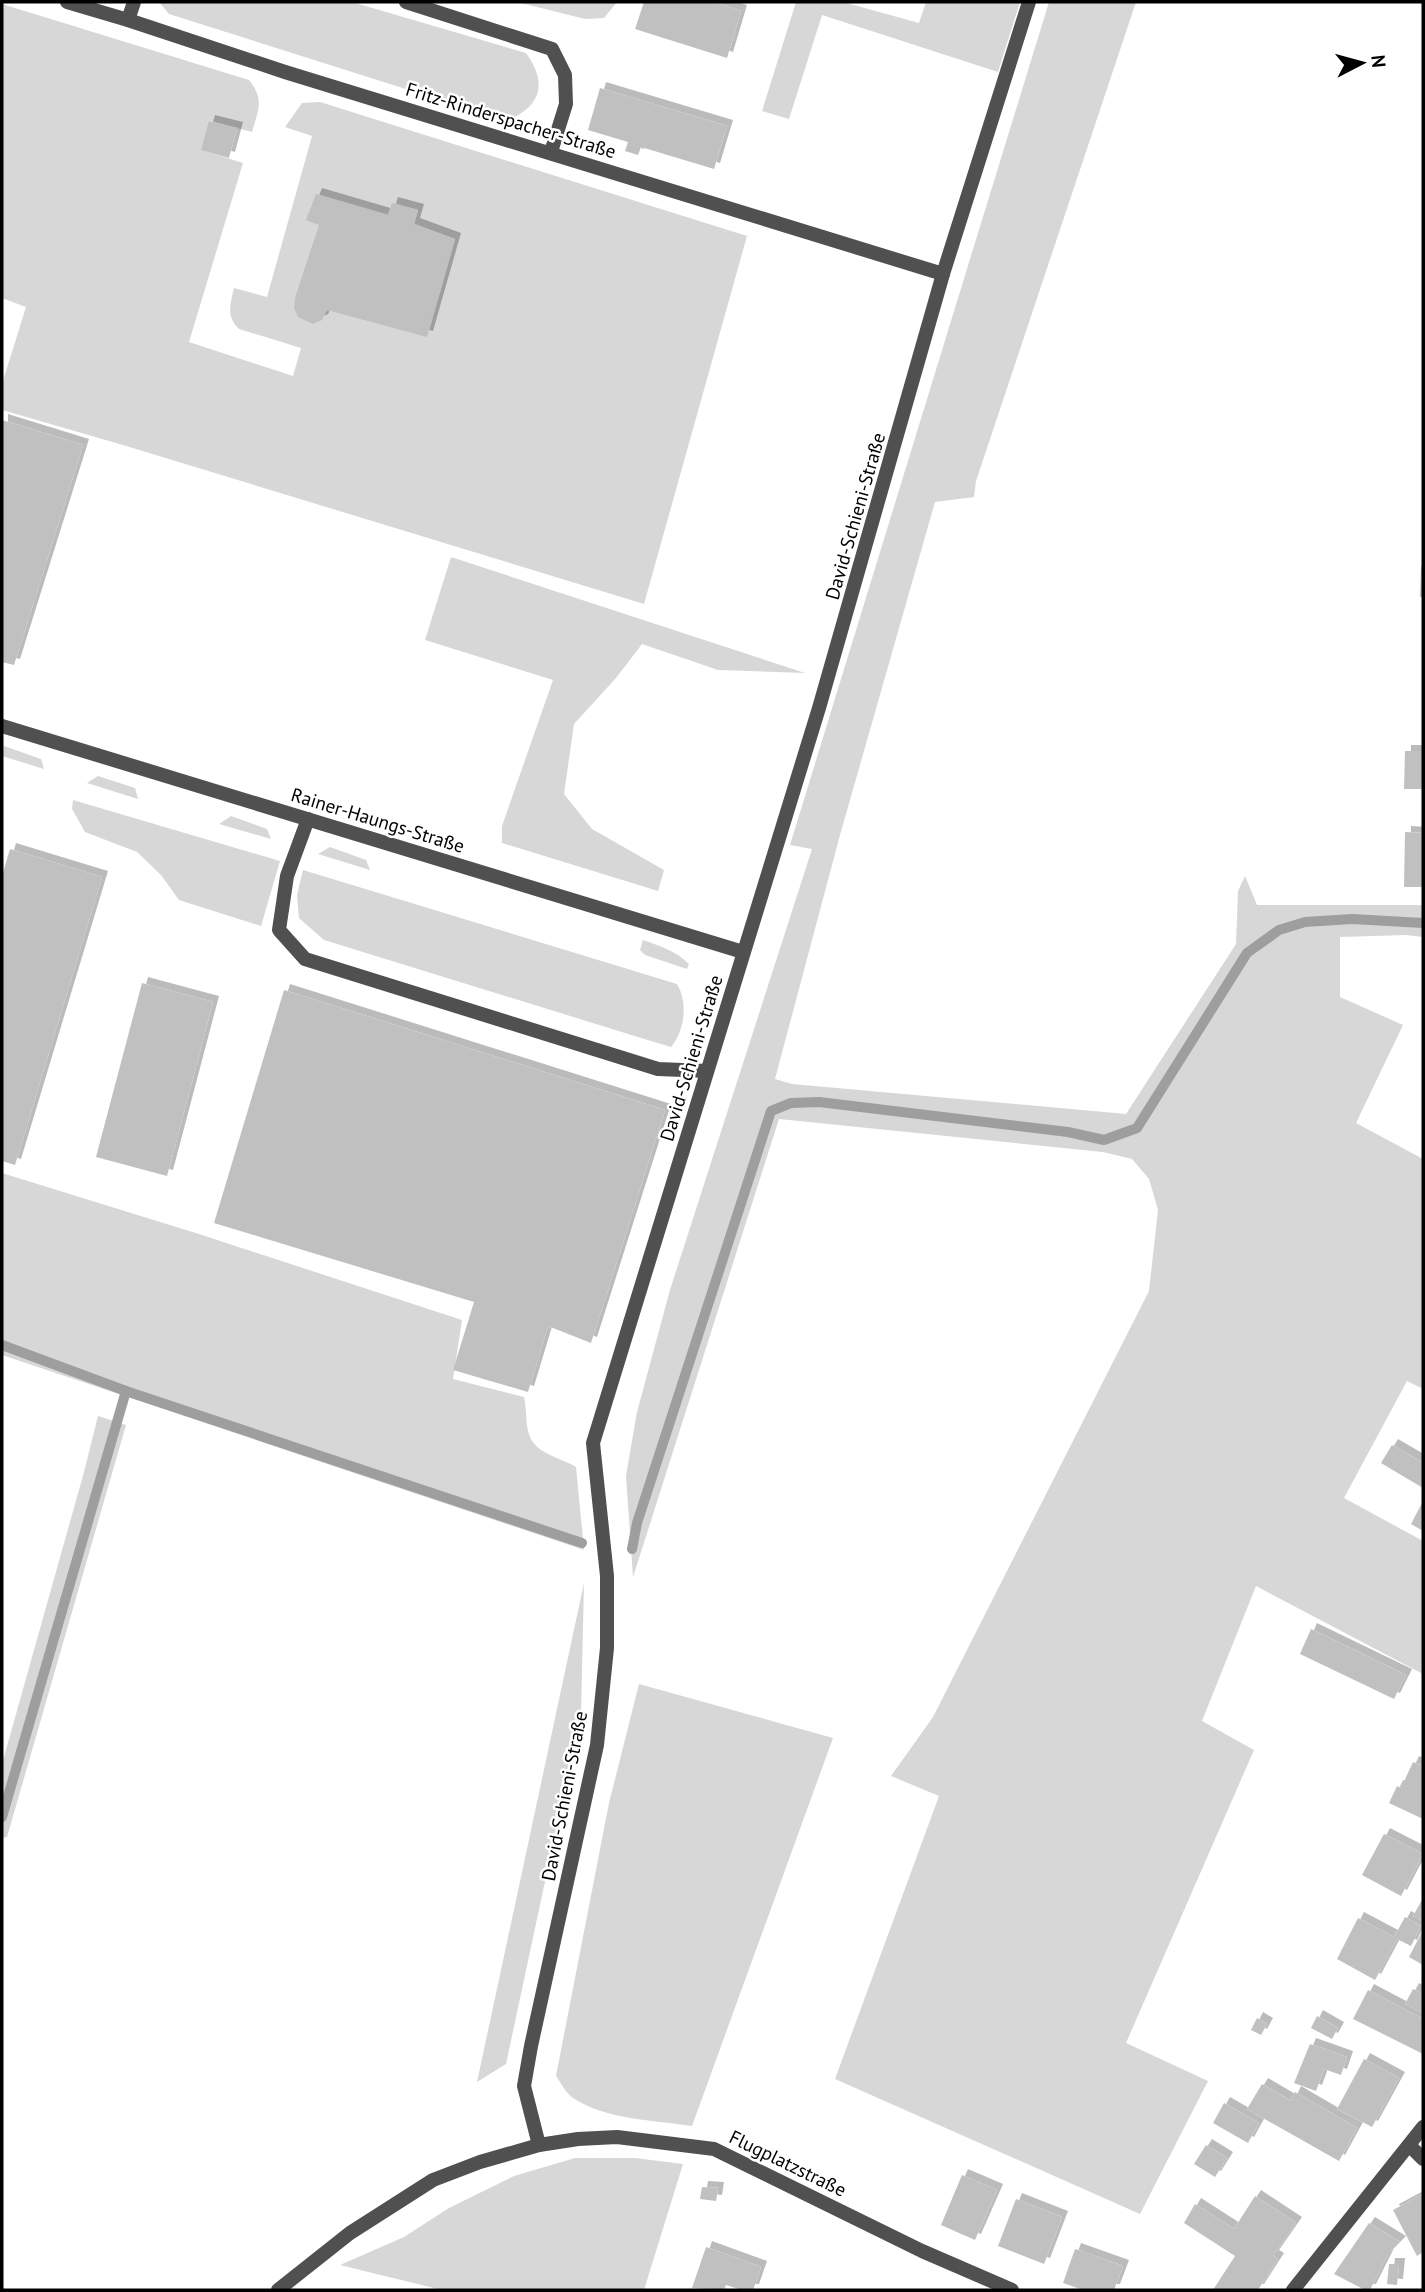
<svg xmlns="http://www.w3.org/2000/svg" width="1425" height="2292" font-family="'PT Sans',sans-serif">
	<defs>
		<filter id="shadow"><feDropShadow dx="6" dy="-6" stdDeviation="0" flood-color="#0004"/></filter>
	</defs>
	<rect width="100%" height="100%" fill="#fff"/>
	<g fill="#d7d7d7">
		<path d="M 159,2 L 352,2 L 526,53 C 548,84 541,106 507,121 L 169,14 Z"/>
		<polygon points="517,2 617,2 604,18 585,19"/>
		<polygon points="796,2 843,2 919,23 926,2 1020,2 998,72 822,15 789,119 762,111"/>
		<polygon points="1049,2 1136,2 976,481 974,497 935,502 840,835 775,1079 792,1084 1126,1114 1236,944 1238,891 1245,876 1257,905 1423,905 1423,937 1406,935 1340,937 1340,997 1403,1025 1356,1123 1423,1159 1423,1389 1407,1381 1344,1498 1423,1541 1423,1674 1256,1586 1202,1721 1254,1750 1126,2043 1208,2081 1140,2214 835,2079 939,1796 891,1776 933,1717 1149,1291 1158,1210 1149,1179 1132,1159 1103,1152 779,1119 633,1577 626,1476 637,1412 670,1290 812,849 790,845"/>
		<path d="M 2,4 L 249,80 C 265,100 258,110 252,132 L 210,121 L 202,150 L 243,163 L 189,342 L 293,376 L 301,348 L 239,329 C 226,316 230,305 234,288 L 267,297 L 312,136 L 285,127 L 302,103 L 320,102 L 747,236 L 644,604 L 123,445 L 2,410 L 2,384 L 26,307 L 2,298 Z"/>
		<polygon points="451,557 805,673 718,670 642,644 616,678 574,724 564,794 592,829 664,870 658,891 502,843 502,826 553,680 425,640"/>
		<polygon points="4,746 41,759 44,769 2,756"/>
		<polygon points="98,776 135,788 138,799 87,783"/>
		<polygon points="73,800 280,861 261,926 179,900 161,875 137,852 85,832 72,809"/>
		<polygon points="231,816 267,829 271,839 219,824"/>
		<polygon points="330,847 366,860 370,870 318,854"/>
		<path d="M 303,870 L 677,984 C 688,1003 685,1030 671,1047 L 651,1041 L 324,940 L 299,918 L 297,895 Z"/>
		<path d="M 643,940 C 660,946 676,951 689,964 L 687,969 L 645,955 L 640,950 Z"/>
		<path d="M 2,1173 L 202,1235 L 462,1320 L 453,1379 L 524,1397 C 527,1409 525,1425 530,1437 C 537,1454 561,1458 576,1467 L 584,1550 L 2,1355 Z"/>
		<polygon points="98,1416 126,1425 7,1837 2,1838 2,1764 84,1472"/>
		<polygon points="584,1583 581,1713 506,2064 477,2082"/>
		<path d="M 639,1684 L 833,1738 L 692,2126 C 654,2120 606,2120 573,2098 C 566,2093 561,2083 556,2076 L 609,1803 Z"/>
		<polygon points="575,2158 635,2158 683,2164 644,2290 442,2290 340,2265 404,2237 449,2208 514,2176"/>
	</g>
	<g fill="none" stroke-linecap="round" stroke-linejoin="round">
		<g stroke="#9e9e9e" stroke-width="10">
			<polyline points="2,1345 126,1391"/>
			<polyline points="632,1549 637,1523 771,1111 791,1103 819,1102 1068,1132 1104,1140 1137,1128 1247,953 1279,930 1305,922 1352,919 1423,923"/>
			<polyline points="2,1817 126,1391 582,1543"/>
		</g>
	</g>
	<g fill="#c0c0c0" filter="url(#shadow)">
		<polygon points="644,2 720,2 719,4 741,11 727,58 635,29"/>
		<polygon points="600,88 727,126 714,169 641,147 638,155 625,151 628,142 588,130"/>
		<polygon points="209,121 237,128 229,158 201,150"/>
		<polygon points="316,194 388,215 392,203 418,210 414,224 455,239 427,337 327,310 322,320 313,324 298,317 294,308 295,298 319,225 306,220"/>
		<polygon points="2,420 83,445 14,665 2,662"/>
		<polygon points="1421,566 1423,566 1423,597 1420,597"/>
		<polygon points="1405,751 1423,751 1423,789 1404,789"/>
		<polygon points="1405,832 1423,833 1423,887 1404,887"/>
		<polygon points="10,849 102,877 15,1165 2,1161 2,876"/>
		<polygon points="142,983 213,1002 167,1176 96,1157"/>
		<polygon points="284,990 665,1110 591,1343 548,1326 528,1392 453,1370 474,1302 214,1223"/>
		<polygon points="1392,1445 1423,1463 1423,1488 1381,1463"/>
		<polygon points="1423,1501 1423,1531 1411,1524"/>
		<polygon points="1311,1629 1406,1675 1394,1699 1300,1654"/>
		<polygon points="1413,1762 1423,1766 1423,1819 1389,1803 1397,1786 1401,1788"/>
		<polygon points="1384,1834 1423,1854 1401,1896 1362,1875"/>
		<polygon points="1423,1898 1423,1921 1413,1916"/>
		<polygon points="1405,1917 1421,1926 1411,1946 1397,1939 1375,1980 1337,1959 1358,1918 1394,1937"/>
		<polygon points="1423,1930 1423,1965 1409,1957"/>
		<polygon points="1413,1989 1423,1994 1423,2013 1405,2004"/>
		<polygon points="1368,1990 1423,2019 1423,2054 1353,2019"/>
		<polygon points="1317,2016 1338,2028 1332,2039 1311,2028"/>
		<polygon points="1257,2018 1267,2024 1261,2035 1251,2030"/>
		<polygon points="1310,2044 1347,2057 1341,2075 1324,2069 1316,2091 1294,2083"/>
		<polygon points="1364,2059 1399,2078 1372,2127 1337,2109"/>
		<polygon points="1262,2084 1291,2101 1295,2092 1357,2128 1339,2161 1247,2109"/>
		<polygon points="1224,2103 1259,2123 1248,2143 1213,2123"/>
		<polygon points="1206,2145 1227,2158 1215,2177 1194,2164"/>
		<polygon points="962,2175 997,2190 975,2240 941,2225"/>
		<polygon points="702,2187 718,2188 716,2201 700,2199"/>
		<polygon points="1423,2194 1423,2252 1417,2256 1393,2210"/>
		<polygon points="1255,2196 1296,2223 1273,2256 1278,2259 1258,2290 1213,2290 1235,2256 1184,2223 1195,2204 1234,2229"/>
		<polygon points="1016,2199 1062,2217 1044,2264 998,2246"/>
		<polygon points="1369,2223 1400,2242 1388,2254 1370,2290 1365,2290 1334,2274"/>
		<polygon points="706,2247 761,2267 753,2290 742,2290 726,2285 724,2290 692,2288"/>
		<polygon points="1075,2249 1123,2266 1114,2290 1083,2290 1063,2283"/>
		<polygon points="1389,2264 1399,2264 1397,2285 1387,2284"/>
	</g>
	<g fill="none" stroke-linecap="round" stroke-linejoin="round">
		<g stroke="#505050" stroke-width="14">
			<polyline points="406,2 552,49 565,75 566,104 551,152"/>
			<polyline points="128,20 134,2"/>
			<polyline points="308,819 287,876 279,930 305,959 658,1069 707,1071"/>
		</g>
		<g stroke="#505050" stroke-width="14">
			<polyline points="67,2 128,20 285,72 943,274"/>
			<polyline points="2,726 743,952"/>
			<polyline points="539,2145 524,2086 531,2046 597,1745 607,1648 607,1576 593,1443 819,708 943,274 1029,2"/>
			<polyline points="1410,2146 1423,2159"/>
			<polyline points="1293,2290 1423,2127"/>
		</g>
		<polyline stroke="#505050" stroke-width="14" points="278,2290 350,2233 433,2180 480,2162 539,2145 578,2139 617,2137 714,2149 922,2251 1012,2290"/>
	</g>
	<g text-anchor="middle" stroke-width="5" stroke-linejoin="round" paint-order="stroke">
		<g font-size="19" fill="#000" stroke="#fff">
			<text transform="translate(511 120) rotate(17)" y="7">Fritz-Rinderspacher-Straße</text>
			<text transform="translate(855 516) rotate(-74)" y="7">David-Schieni-Straße</text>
			<text transform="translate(378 820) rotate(17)" y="7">Rainer-Haungs-Straße</text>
			<text transform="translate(691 1058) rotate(-73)" y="7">David-Schieni-Straße</text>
			<text transform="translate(564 1796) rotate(-79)" y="7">David-Schieni-Straße</text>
			<text transform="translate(788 2163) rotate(26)" y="7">Flugplatzstraße</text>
		</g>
	</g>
	<rect width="1425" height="2292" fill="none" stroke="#000000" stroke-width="7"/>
	<g transform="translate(1362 63) rotate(84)" stroke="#ffffff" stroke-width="5" paint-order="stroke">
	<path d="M0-5L12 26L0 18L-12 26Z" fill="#000000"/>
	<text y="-10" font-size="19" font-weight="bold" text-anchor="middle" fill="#000000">N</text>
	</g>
</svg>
